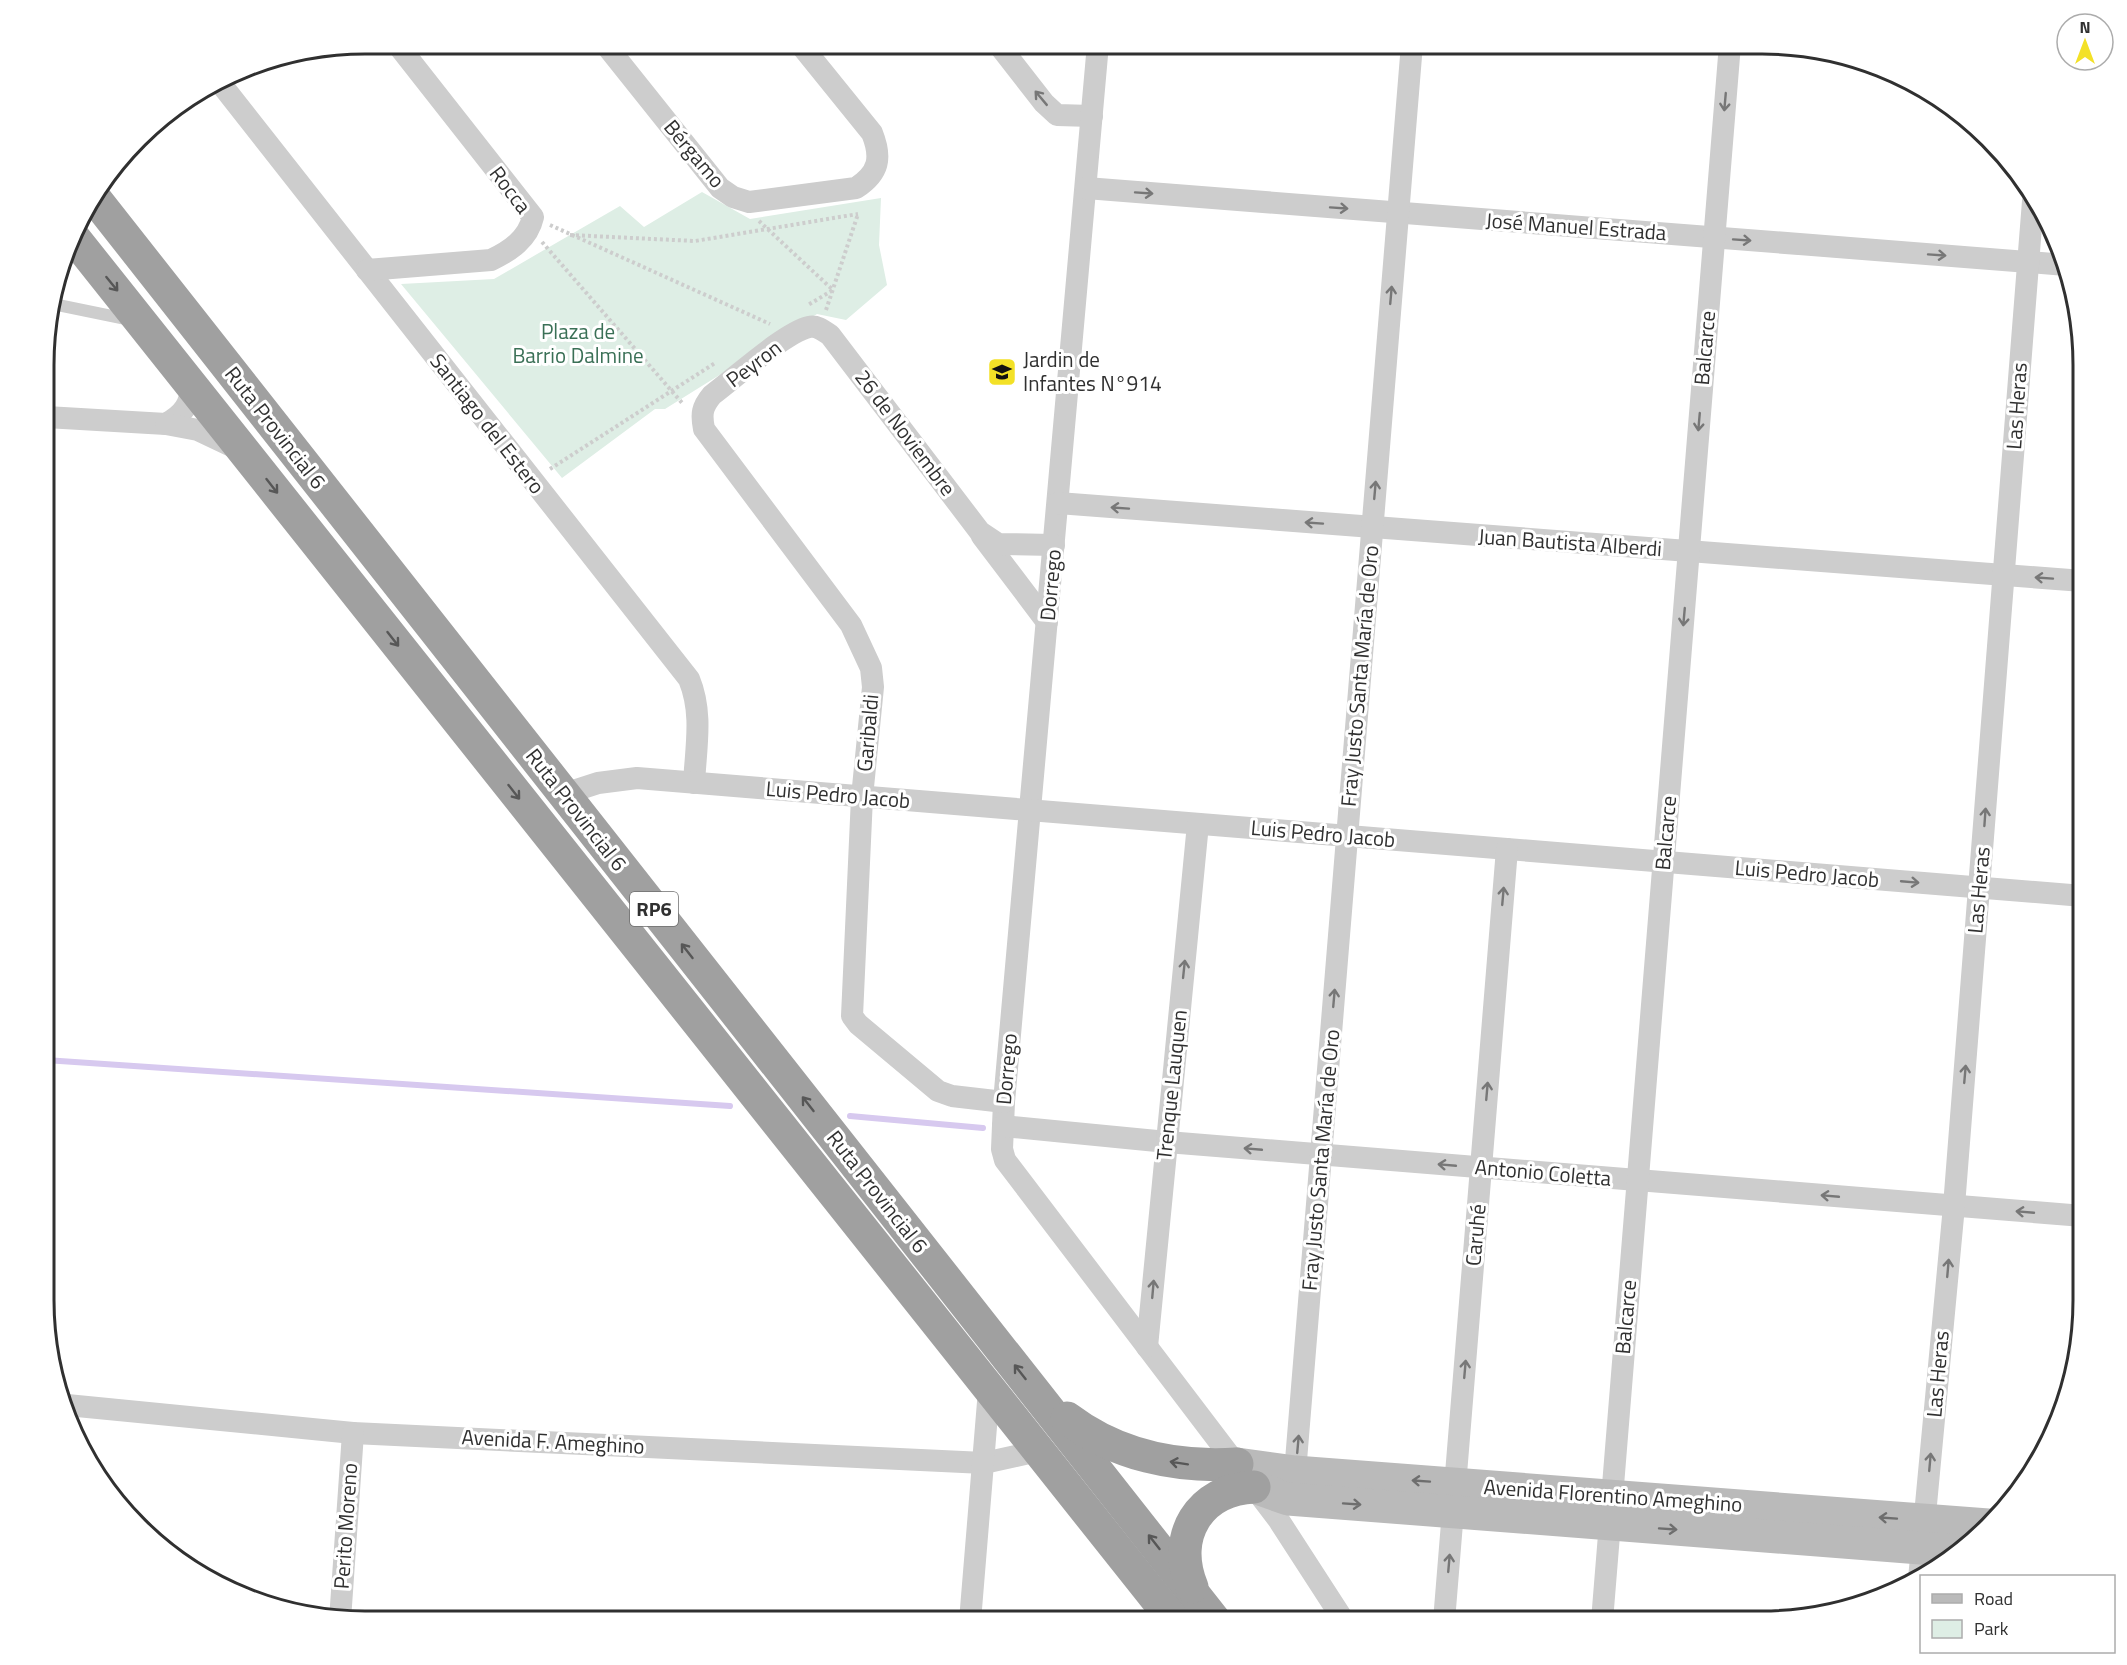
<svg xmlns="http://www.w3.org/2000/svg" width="2127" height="1665" font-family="'Titillium Web',sans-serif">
	<rect width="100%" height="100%" fill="#fff"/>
	<polygon fill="#deeee5" points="702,192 750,219 881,198 879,245 887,285 846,320 817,314 665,409 655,409 562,478 401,284 494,279 620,206 644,227"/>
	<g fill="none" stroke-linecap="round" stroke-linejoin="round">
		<g stroke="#d7c9ef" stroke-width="6">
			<polyline points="45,1060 730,1106"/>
			<polyline points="850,1116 983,1128"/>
		</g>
		<g stroke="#cdcdcd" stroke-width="4" stroke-dasharray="3 3" stroke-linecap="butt">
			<polyline points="759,221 833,290 808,305"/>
			<polyline points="550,225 770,324"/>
			<polyline points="570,235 695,241 858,214"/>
			<polyline points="542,242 683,404"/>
			<polyline points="826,310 858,214"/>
			<polyline points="550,469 715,363"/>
		</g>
		<polyline stroke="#cdcdcd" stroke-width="12" points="53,304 131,320"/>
		<g stroke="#cdcdcd" stroke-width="22">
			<path d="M 605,44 L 720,188 L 733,197 L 749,202 L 856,188 C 879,173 882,158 872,133 L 800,44"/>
			<polyline points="998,44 1044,103 1057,115 1092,116"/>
			<polyline points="1098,44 1004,1102 1002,1149 1005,1160 1278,1519 1344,1621"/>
			<path d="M 221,84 L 689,679 C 703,713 696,746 694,783"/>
			<polyline points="1086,188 2066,265"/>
			<path d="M 367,270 L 491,260 C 510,251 528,239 533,217 L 397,44"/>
			<path d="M 46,417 L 166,424 C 185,413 189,405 193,384"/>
			<polyline points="166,424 198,430 238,449"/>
			<polyline points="1058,503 2083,581"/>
			<polyline points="982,536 1047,622"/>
			<polyline points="564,794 598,783 637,778 2083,896"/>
			<path d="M 1004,1102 L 952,1096 L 938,1091 L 858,1024 L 852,1016 L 862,797 L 873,687 L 871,668 L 851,625 L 704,429 C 701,414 702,407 712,395 C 735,378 784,333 809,327 C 817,325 824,331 830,335 L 980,532 L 998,544 L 1054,545"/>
			<polyline points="1003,1126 1167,1142 2083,1216"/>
			<polyline points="1147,1347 1198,824"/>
			<polyline points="67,1405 353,1433 984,1463 1038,1451"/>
			<polyline points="1294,1485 1412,44"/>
			<polyline points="1919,1579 1954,1206 2033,201"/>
			<polyline points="340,1620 353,1433"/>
			<polyline points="970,1621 989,1390"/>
			<polyline points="1444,1621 1507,849"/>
			<polyline points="1602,1621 1730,44"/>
		</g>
		<g stroke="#bababa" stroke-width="33">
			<polyline points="1237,1464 1295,1472 1988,1525"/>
			<polyline points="1254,1487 1288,1499 1959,1551"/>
		</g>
		<g stroke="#a0a0a0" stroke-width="33">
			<polyline points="93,196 1215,1621"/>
			<polyline points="75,239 1174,1621"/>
			<path d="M 1067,1418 C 1116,1455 1176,1468 1237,1464"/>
			<path d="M 1192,1587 C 1171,1536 1199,1490 1254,1487"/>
		</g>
	</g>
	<defs><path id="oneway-shaft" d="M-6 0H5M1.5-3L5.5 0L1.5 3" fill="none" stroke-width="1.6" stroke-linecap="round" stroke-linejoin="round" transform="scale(1.5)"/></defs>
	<g stroke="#777">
		<use href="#oneway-shaft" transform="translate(1041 98) rotate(-130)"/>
		<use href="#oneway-shaft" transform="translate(1725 102) rotate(95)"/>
		<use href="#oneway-shaft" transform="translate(1144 193) rotate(4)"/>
		<use href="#oneway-shaft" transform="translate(1339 208) rotate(4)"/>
		<use href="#oneway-shaft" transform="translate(1742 240) rotate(4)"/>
		<use href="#oneway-shaft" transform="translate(1937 255) rotate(4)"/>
		<use href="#oneway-shaft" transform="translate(1391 295) rotate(-85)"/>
		<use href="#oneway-shaft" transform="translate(1699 422) rotate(95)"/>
		<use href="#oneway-shaft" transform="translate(1375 490) rotate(-85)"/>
		<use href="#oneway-shaft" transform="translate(1120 508) rotate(-176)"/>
		<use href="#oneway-shaft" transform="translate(1314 523) rotate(-176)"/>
		<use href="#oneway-shaft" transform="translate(2044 578) rotate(-176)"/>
		<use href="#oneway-shaft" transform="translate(1684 617) rotate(95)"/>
		<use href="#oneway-shaft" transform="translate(1985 817) rotate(-86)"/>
		<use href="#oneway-shaft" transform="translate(1910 882) rotate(5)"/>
		<use href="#oneway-shaft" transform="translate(1503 896) rotate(-85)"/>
		<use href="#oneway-shaft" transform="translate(1184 969) rotate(-84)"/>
		<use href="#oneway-shaft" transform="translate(1334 998) rotate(-85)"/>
		<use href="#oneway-shaft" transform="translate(1965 1074) rotate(-85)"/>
		<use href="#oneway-shaft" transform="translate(1487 1091) rotate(-85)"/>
		<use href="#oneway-shaft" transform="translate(1253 1149) rotate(-175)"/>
		<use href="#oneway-shaft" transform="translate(1447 1165) rotate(-175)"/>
		<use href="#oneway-shaft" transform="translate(1830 1196) rotate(-175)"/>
		<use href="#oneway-shaft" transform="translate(2025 1212) rotate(-175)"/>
		<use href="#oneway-shaft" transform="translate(1948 1268) rotate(-85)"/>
		<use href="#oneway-shaft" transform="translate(1153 1289) rotate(-85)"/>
		<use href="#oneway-shaft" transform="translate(1465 1369) rotate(-85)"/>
		<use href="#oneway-shaft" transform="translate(1298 1444) rotate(-85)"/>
		<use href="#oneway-shaft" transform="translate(1930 1462) rotate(-85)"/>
		<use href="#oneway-shaft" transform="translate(1449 1563) rotate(-85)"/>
	</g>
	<g stroke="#575757">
		<use href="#oneway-shaft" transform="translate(112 284) rotate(51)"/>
		<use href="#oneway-shaft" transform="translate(272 486) rotate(52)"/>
		<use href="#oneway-shaft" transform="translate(393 639) rotate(52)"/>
		<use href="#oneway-shaft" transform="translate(514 792) rotate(52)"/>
		<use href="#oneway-shaft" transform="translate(687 951) rotate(-128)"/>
		<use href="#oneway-shaft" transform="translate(808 1104) rotate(-128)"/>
		<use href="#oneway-shaft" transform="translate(1020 1372) rotate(-128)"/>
		<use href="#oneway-shaft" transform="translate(1179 1463) rotate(-171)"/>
		<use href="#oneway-shaft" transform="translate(1154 1542) rotate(-128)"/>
	</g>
	<g stroke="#6e6e6e">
		<use href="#oneway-shaft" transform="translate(1421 1481) rotate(-176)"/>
		<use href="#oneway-shaft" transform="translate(1352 1504) rotate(4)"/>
		<use href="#oneway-shaft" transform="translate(1888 1518) rotate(-176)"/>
		<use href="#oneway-shaft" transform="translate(1668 1529) rotate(4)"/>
	</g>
	<defs>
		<g id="school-square" transform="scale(1.5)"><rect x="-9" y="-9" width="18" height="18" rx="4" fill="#f3e127" stroke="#fff"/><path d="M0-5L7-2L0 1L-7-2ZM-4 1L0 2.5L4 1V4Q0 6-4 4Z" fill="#111"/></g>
	</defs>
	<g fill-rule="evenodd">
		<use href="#school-square" x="1002" y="372"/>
	</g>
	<g text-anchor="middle" stroke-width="6" stroke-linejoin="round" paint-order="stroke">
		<rect fill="#fff" stroke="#6e6e6e" stroke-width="1.5" x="630" y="892" width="48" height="34" rx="4.5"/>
		<g font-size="20" font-weight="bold" fill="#303030">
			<text x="654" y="916">RP6</text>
		</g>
		<g font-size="21" fill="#303030" stroke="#fff">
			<text transform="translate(694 154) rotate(50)" y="7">Bérgamo</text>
			<text transform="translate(510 190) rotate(53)" y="7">Rocca</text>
			<text transform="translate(1576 227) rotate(4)" y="7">José Manuel Estrada</text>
			<text transform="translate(1705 348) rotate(-85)" y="7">Balcarce</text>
			<text transform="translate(754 364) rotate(-37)" y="7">Peyron</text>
			<text transform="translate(2017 406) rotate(-86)" y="7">Las Heras</text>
			<text transform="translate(487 424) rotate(52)" y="7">Santiago del Estero</text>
			<text transform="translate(275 428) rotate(52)" y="7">Ruta Provincial 6</text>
			<text transform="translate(905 433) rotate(53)" y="7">26 de Noviembre</text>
			<text transform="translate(1570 543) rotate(4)" y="7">Juan Bautista Alberdi</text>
			<text transform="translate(1051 585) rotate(-85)" y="7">Dorrego</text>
			<text transform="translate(1360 676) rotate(-85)" y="7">Fray Justo Santa María de Oro</text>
			<text transform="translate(868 733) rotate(-85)" y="7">Garibaldi</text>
			<text transform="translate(838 795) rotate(5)" y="7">Luis Pedro Jacob</text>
			<text transform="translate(576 810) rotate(52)" y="7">Ruta Provincial 6</text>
			<text transform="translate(1666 833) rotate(-85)" y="7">Balcarce</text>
			<text transform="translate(1323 834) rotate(5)" y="7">Luis Pedro Jacob</text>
			<text transform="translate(1807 874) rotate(5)" y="7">Luis Pedro Jacob</text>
			<text transform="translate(1979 890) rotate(-85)" y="7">Las Heras</text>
			<text transform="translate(1007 1069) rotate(-85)" y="7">Dorrego</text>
			<text transform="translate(1172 1085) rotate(-84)" y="7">Trenque Lauquen</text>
			<text transform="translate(1321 1160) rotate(-85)" y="7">Fray Justo Santa María de Oro</text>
			<text transform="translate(1543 1173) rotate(5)" y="7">Antonio Coletta</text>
			<text transform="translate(877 1192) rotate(52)" y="7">Ruta Provincial 6</text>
			<text transform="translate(1476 1235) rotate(-85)" y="7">Caruhé</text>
			<text transform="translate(1626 1317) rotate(-85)" y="7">Balcarce</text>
			<text transform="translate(1938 1374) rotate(-85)" y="7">Las Heras</text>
			<text transform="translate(553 1442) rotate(3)" y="7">Avenida F. Ameghino</text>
			<text transform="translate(1613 1496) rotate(4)" y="7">Avenida Florentino Ameghino</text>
			<text transform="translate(346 1526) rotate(-86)" y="7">Perito Moreno</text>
		</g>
		<g font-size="21" fill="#3a7056" stroke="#fff">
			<text x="578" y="339">Plaza de<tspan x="578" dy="24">Barrio Dalmine</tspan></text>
		</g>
		<g font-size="21" fill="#303030" stroke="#fff" text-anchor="start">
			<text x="1023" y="367">Jardin de<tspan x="1023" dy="24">Infantes N°914</tspan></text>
		</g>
	</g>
	<path d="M0 0H2127V1665H0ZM365 54H1762A311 311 0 0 1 2073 365V1300A311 311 0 0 1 1762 1611H365A311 311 0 0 1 54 1300V365A311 311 0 0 1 365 54Z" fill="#fff" fill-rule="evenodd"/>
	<path fill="none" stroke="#303030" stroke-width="3" d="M365 54H1762A311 311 0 0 1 2073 365V1300A311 311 0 0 1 1762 1611H365A311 311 0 0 1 54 1300V365A311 311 0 0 1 365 54Z"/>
	<rect x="1920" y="1575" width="195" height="78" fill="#ffffff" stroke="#acacac" stroke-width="1.5"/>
	<rect x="1932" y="1594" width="30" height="9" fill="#bababa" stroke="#acacac" stroke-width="1.5"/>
	<text x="1974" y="1605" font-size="18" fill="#303030">Road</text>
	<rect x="1932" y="1620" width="30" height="18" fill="#deeee5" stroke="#acacac" stroke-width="1.5"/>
	<text x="1974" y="1635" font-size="18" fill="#303030">Park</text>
	<g transform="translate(2085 42)"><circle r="28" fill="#ffffff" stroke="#acacac" stroke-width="1.5"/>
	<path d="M0-4.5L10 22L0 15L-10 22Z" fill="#f3e127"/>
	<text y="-9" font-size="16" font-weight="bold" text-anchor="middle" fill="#303030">N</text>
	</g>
</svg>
